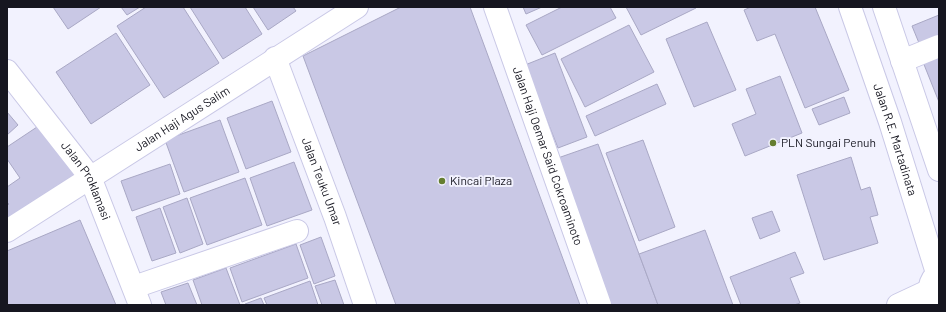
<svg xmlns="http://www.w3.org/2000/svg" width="946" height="312" font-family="Barlow,sans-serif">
	<rect width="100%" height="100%" fill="#f2f2fe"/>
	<g fill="#c9c8e5" stroke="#a9a8c5">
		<polygon points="53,7 101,7 68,29"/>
		<polygon points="121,7 140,7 127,15"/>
		<polygon points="146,7 183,7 219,63 164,98 117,26"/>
		<polygon points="190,7 245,7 262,34 223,59"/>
		<polygon points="253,7 293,7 296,11 268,30"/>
		<polygon points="401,7 470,7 580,305 396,305 303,56"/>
		<polygon points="523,7 542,7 526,14"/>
		<polygon points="562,7 610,7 616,18 542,55 526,25"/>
		<polygon points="626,7 695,7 696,8 641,35"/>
		<polygon points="751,7 815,7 849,90 805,108 775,34 757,41 744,10"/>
		<polygon points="939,15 939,35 919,43 912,26"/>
		<polygon points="707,22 736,90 694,107 666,39"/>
		<polygon points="629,25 654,72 585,107 561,59"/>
		<polygon points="116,33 150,85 91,124 56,72"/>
		<polygon points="555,53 587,137 558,148 525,65"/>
		<polygon points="939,56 939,102 923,62"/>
		<polygon points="780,76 802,133 745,156 732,124 756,114 746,89"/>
		<polygon points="657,84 666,104 595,136 586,116"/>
		<polygon points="844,97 850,113 819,125 812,109"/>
		<polygon points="272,101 291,152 246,169 227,118"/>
		<polygon points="7,112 18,125 7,135"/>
		<polygon points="220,120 239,172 184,192 165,140"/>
		<polygon points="43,123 77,173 7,218 7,206 9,204 7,202 7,187 20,178 7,159 7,147"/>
		<polygon points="643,140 675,227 639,241 606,153"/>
		<polygon points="598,144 658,305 609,305 555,159"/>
		<polygon points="851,157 861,190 870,187 878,215 870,217 878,243 824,260 797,175"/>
		<polygon points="294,162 312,210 267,226 250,178"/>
		<polygon points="170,164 180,194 132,211 121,181"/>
		<polygon points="245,178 262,225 207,245 190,198"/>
		<polygon points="187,198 203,244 180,253 163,207"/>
		<polygon points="160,208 176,253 152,261 136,217"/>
		<polygon points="772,211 780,231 760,239 752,218"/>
		<polygon points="80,220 116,305 7,305 7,251"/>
		<polygon points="705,230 733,305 658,305 639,254"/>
		<polygon points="321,237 335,276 314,284 300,245"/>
		<polygon points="296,244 308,278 242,302 230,268"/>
		<polygon points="795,252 804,273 790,278 800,303 794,305 741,305 730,277"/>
		<polygon points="226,268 240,305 202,305 193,280"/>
		<polygon points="335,280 344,305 322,305 315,286"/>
		<polygon points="310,281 318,305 267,305 264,298"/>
		<polygon points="188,283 197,305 166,305 161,292"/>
		<polygon points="261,298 264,305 246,305 245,304"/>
	</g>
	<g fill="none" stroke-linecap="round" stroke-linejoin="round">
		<g stroke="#c9c8e6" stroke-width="24">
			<g id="minor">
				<path id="s1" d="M 495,7 L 600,305"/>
				<path id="s2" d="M 275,58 L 335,217 L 365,305"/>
				<polyline points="902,61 939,46"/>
				<path id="s3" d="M 7,71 L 90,177 L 140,305"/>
				<path id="s4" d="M 7,231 L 357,7"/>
				<polyline points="134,287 297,231"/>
			</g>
		</g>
		<g stroke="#c9c8e6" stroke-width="24">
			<g id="highway">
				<path id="s5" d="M 850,7 L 890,122 L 937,273"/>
				<polyline points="884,7 939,170"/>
				<polyline points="898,305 928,291"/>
				<path d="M 931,305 C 928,292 928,281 939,272"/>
			</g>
		</g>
		<use href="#minor" stroke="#fff" stroke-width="22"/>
		<use href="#highway" stroke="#fff" stroke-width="22"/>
	</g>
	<g fill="#657e30" stroke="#f2f2fe" stroke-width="1.5">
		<circle cx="773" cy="143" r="4"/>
		<circle cx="442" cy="181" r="4"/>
	</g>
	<g text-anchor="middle" stroke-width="4" stroke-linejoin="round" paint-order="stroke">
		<g font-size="12" fill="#161620" stroke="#f2f2fe">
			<text dy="4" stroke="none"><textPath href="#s4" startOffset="208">Jalan Haji Agus Salim</textPath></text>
			<text dy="4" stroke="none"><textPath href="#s5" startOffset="140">Jalan R.E. Martadinata</textPath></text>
			<text dy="4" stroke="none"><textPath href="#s1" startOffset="158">Jalan Haji Oemar Said Cokroaminoto</textPath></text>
			<text dy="4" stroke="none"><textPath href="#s2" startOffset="132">Jalan Teuku Umar</textPath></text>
			<text dy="4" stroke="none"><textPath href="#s3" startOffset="136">Jalan Proklamasi</textPath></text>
		</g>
		<g font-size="12" fill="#161620" stroke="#f2f2fe" text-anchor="start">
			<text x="781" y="147">PLN Sungai Penuh</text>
			<text x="450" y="185">Kincai Plaza</text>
		</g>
	</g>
	<rect width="946" height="312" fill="none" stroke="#161620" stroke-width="16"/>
</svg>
